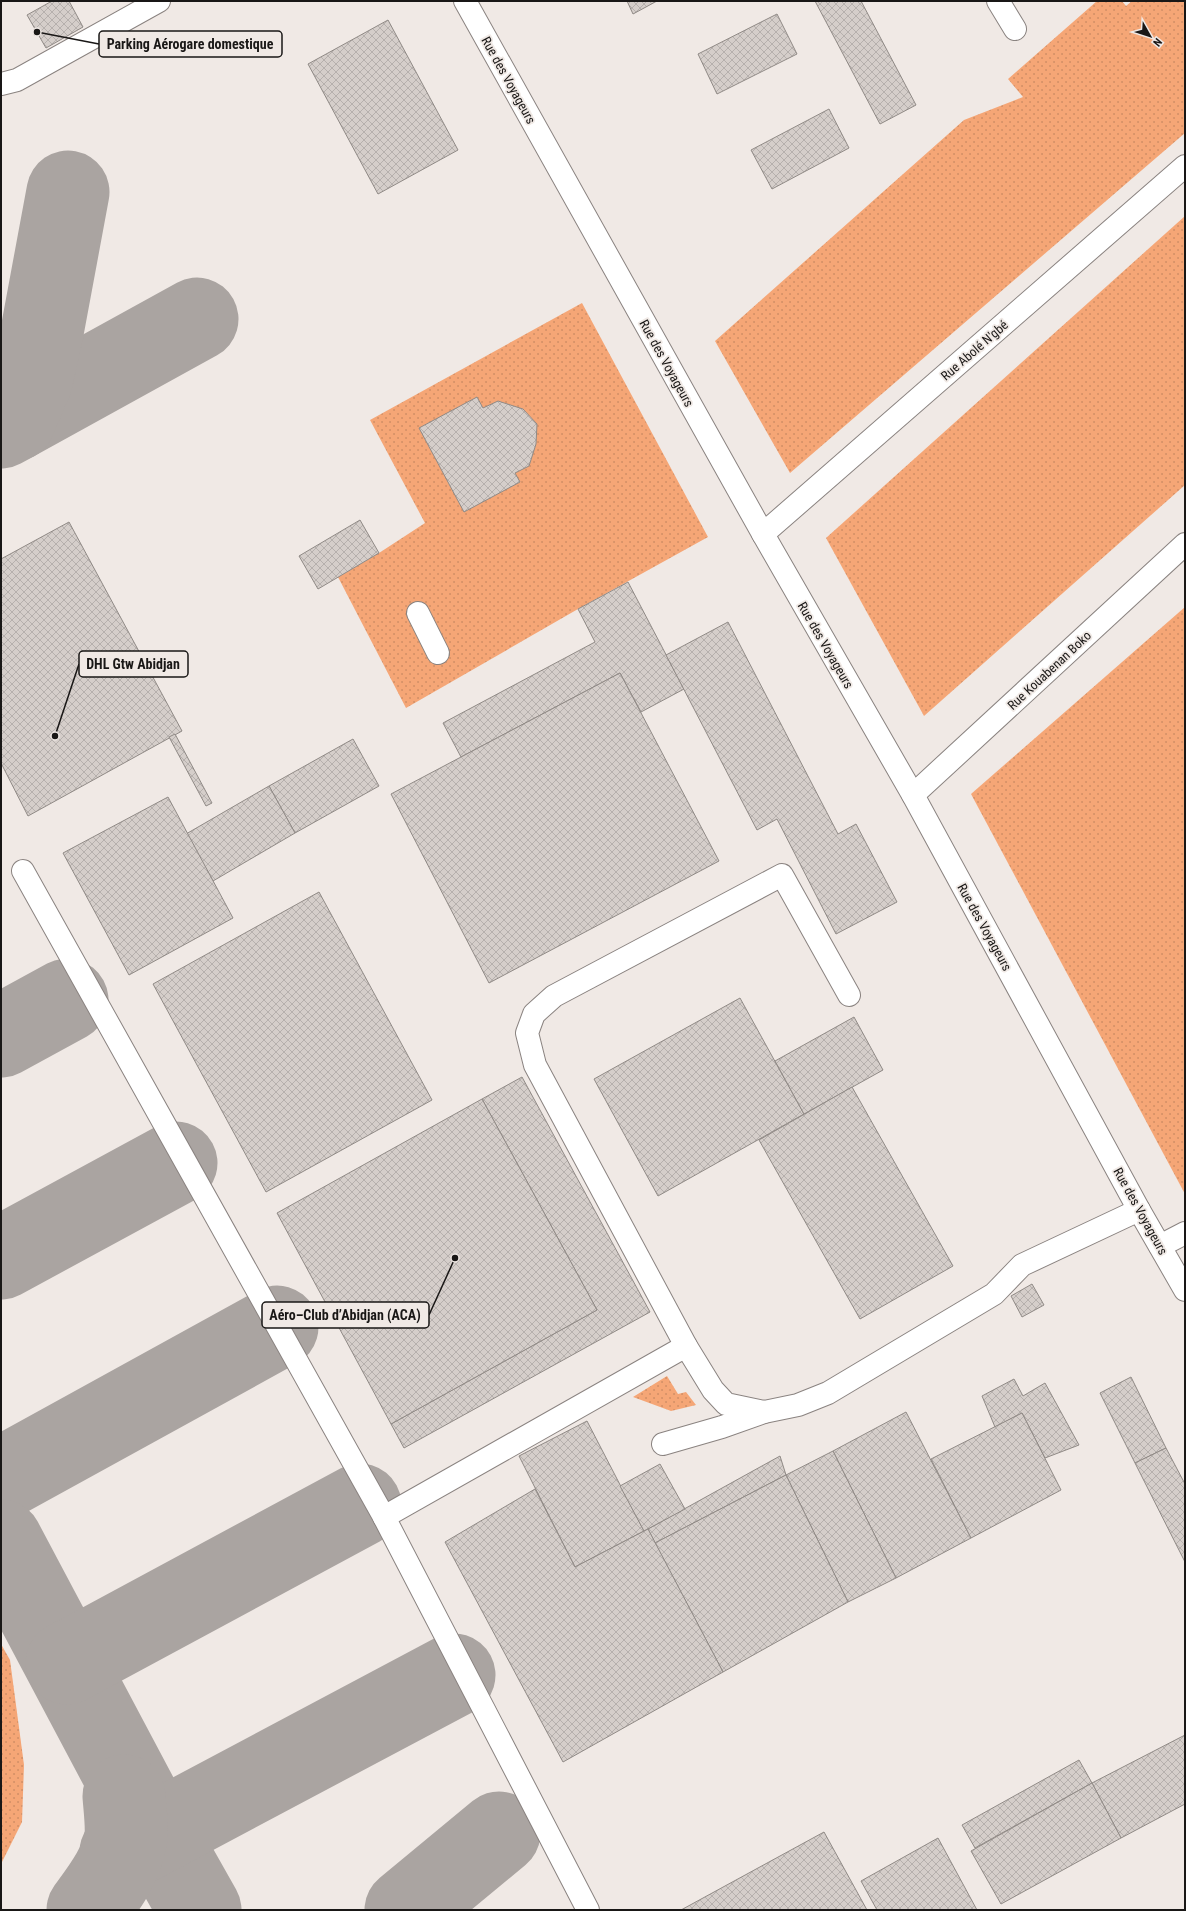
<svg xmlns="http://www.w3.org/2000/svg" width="1186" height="1911" font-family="'Roboto Condensed',sans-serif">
	<defs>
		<pattern id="grass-dots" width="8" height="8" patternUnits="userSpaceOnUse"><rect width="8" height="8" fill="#f5a676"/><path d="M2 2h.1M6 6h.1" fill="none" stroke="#d18e65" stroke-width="1.8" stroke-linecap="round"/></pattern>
		<pattern id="building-cross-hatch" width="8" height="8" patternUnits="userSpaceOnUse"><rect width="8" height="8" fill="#d5ceca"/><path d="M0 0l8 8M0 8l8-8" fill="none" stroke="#b6b0ad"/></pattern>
	</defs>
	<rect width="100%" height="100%" fill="#f0e9e5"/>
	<g fill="url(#grass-dots)">
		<polygon points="1097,1 1122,1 1126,6 1132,1 1185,1 1185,133 790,473 715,341 964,120 1023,97 1008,79"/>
		<polygon points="1185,216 1185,485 924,716 826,538"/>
		<polygon points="582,303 708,537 578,609 406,708 338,577 379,553 425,523 370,420"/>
		<polygon points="1185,607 1185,1194 971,794"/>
		<polygon points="667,1376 678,1394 686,1392 696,1405 671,1411 633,1397"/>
		<polygon points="1,1644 10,1660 24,1765 22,1822 1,1864"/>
	</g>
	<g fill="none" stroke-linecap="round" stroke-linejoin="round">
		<g stroke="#aaa4a1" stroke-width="83">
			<polyline points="14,420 197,319"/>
			<polyline points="1,427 14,420 31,381 42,332 68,192"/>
			<polyline points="1,1036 67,1000"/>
			<polyline points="1,1258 176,1163"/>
			<polyline points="1,1479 277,1327"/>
			<polyline points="1,1541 148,1818 200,1910"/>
			<polyline points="67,1663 360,1505"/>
			<polyline points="121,1852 454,1675"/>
			<path d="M 88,1910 C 104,1888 122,1865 126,1837 C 127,1824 125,1809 124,1796"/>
			<polyline points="406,1910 499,1833"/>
		</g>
	</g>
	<g fill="url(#building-cross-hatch)" stroke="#908a86">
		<polygon points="52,1 69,1 83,27 46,48 27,15"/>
		<polygon points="627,1 657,1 633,14"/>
		<polygon points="815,1 861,1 916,105 880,124"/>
		<polygon points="777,14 797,54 717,94 698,54"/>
		<polygon points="388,20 458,150 378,194 308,64"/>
		<polygon points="829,109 849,148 772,189 751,150"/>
		<polygon points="477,397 483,408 498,401 523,409 537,424 536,444 529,466 515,473 520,482 464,512 419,428"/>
		<polygon points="360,520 379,553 318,589 299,556"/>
		<polygon points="69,522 182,731 28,816 1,763 1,559"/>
		<polygon points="628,582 684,689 641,712 620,673 461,757 443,723 595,642 578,609"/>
		<polygon points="728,622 838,834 856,824 897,902 836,934 777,819 757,830 666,655"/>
		<polygon points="620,673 719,861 489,983 391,794"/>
		<polygon points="175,734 212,803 206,806 169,737"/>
		<polygon points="353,739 379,786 295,833 269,786"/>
		<polygon points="269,786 295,833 213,881 186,834"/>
		<polygon points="168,797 233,918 129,975 63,853"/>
		<polygon points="319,892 432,1100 266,1192 153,984"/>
		<polygon points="740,998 804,1114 658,1196 594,1079"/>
		<polygon points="854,1017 883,1070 804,1114 775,1061"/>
		<polygon points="522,1077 650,1312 404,1448 391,1424 597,1310 482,1099"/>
		<polygon points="852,1087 953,1266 860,1319 759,1140"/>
		<polygon points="482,1099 597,1310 391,1424 277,1213"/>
		<polygon points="1032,1284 1044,1305 1022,1317 1011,1296"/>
		<polygon points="1131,1377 1166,1448 1135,1463 1100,1393"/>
		<polygon points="1014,1379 1023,1396 1045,1383 1079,1445 1045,1458 1022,1413 995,1427 982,1396"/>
		<polygon points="906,1412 971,1538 896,1578 833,1451"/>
		<polygon points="1022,1413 1061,1490 971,1538 931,1459"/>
		<polygon points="587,1421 644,1531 575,1567 519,1456"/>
		<polygon points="1166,1448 1185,1484 1185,1562 1135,1463"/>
		<polygon points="833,1451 896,1578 848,1602 786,1475"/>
		<polygon points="780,1456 786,1475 655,1543 648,1529"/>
		<polygon points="660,1464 685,1509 644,1531 620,1486"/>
		<polygon points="786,1475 848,1602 723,1672 655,1543"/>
		<polygon points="535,1489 575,1567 648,1529 723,1672 563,1762 445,1542"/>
		<polygon points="1185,1735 1185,1804 1121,1838 1092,1783"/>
		<polygon points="1079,1760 1092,1783 975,1848 962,1825"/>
		<polygon points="1092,1783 1121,1838 1001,1904 971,1851"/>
		<polygon points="824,1832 867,1910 681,1910"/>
		<polygon points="938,1838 977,1910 877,1910 861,1881"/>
	</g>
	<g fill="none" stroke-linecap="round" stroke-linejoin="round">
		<g stroke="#8a8380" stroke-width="24">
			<g id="minor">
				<polyline points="465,1 763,534 913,795 1139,1210 1185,1290"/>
				<polyline points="998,1 1015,29"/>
				<polyline points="1,84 17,80 159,1"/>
				<polyline points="763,534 1185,166"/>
				<polyline points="418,613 438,653"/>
				<polyline points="913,795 1185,544"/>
				<polyline points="23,871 384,1517 588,1910"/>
				<polyline points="849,995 782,875 554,996 534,1014 527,1033 535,1065 686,1346 713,1390 726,1404 764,1412 798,1405 828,1393 994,1294 1022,1265 1139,1210"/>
				<polyline points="1160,1246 1185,1233"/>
				<polyline points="663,1444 722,1427 764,1412"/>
				<polyline points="384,1517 686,1346"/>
			</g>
		</g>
		<use href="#minor" stroke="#fff" stroke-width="22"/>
	</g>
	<g text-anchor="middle" stroke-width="3.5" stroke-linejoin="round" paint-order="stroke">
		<g font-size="13" fill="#191716" stroke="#f0e9e5">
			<text transform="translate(509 80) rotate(61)" y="5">Rue des Voyageurs</text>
			<text transform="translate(974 350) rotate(-41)" y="5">Rue Abolé N'gbé</text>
			<text transform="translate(667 363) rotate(61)" y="5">Rue des Voyageurs</text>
			<text transform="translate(826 645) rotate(60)" y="5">Rue des Voyageurs</text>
			<text transform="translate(1049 670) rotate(-43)" y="5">Rue Kouabenan Boko</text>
			<text transform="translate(985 927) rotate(61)" y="5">Rue des Voyageurs</text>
			<text transform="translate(1141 1211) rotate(61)" y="5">Rue des Voyageurs</text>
		</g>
	</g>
	<path fill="none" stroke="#191716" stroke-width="1.5" d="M37 32L99 44M55 736L79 664M455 1258L429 1315"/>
	<g fill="#191716" stroke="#f0e9e5" stroke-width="1.5">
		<circle cx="37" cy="32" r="4"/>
		<circle cx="55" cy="736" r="4"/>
		<circle cx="455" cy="1258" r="4"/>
	</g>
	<g fill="#f0e9e5" stroke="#191716" stroke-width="1.5">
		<rect x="99" y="31" width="183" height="26" rx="4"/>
		<rect x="79" y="651" width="109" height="26" rx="4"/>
		<rect x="262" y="1302" width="167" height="26" rx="4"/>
	</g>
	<g font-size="14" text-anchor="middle" font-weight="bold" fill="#191716">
		<text x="190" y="49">Parking Aérogare domestique</text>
		<text x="133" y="669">DHL Gtw Abidjan</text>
		<text x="345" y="1320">Aéro–Club d’Abidjan (ACA)</text>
	</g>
	<rect width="1186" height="1911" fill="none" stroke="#191716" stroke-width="4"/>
	<g transform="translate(1150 36) rotate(129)" stroke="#f0e9e5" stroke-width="3" paint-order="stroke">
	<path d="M0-3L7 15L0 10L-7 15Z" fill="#191716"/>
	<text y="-6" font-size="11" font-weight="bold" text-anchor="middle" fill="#191716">N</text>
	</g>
</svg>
